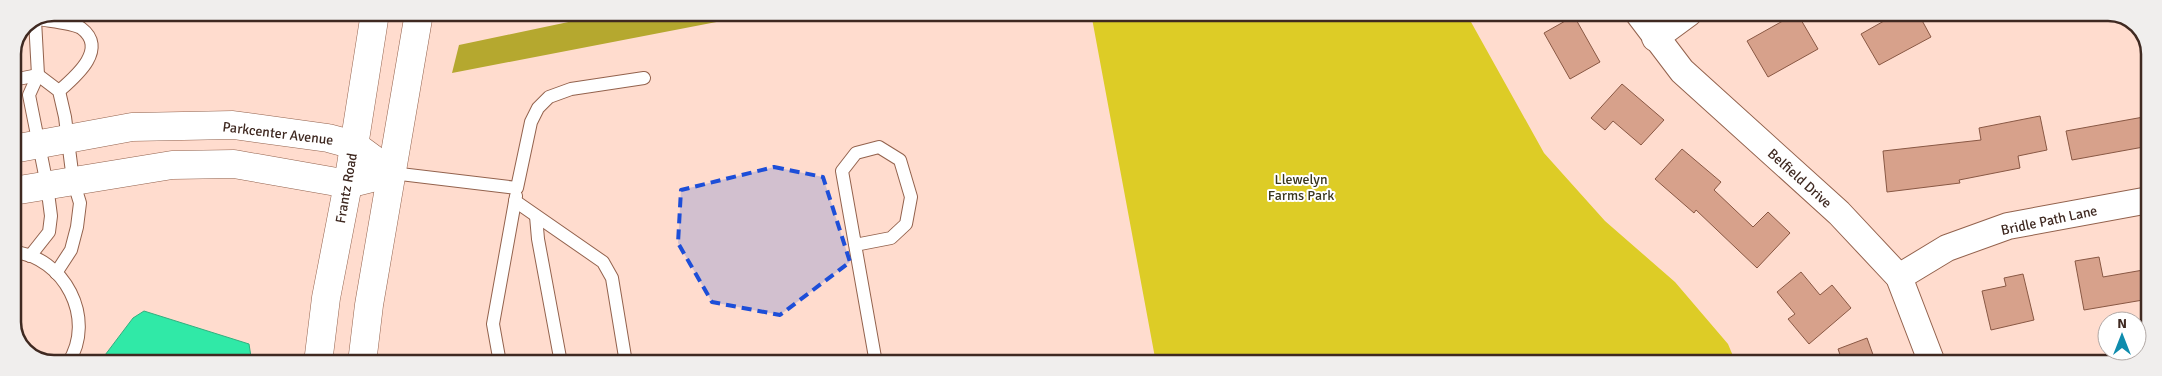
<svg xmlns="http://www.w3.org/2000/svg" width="2162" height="376" font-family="Signika,sans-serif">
	<rect width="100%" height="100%" fill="#ffdcce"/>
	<polygon fill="#ddcc26" points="1091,13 1466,13 1544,153 1605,221 1675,282 1728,344 1736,363 1156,363"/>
	<polygon fill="#b5a82f" points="611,13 763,13 452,73 459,45"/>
	<polygon fill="#30e9a7" stroke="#34af7f" points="144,311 249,344 252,363 99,363 133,318"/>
	<g fill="#d7a18b" stroke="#895844">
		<polygon points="1797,13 1818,49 1768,77 1747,41"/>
		<polygon points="1898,13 1918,13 1931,37 1879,65 1861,34"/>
		<polygon points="1574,16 1600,62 1570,79 1544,33"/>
		<polygon points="1622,84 1664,120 1641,145 1613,121 1605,130 1591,118"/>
		<polygon points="2040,116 2047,150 2018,156 2020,168 1959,180 1960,183 1887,192 1883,151 1981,140 1979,128"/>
		<polygon points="2149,116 2149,146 2072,160 2066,131"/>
		<polygon points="1682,149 1721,182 1714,190 1753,227 1768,212 1790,233 1757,268 1696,210 1694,213 1655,179"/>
		<polygon points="2099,257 2103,277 2149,269 2149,299 2084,310 2075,261"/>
		<polygon points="1801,272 1820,295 1832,285 1851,308 1809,344 1788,319 1795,314 1777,292"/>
		<polygon points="2023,274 2034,320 1991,330 1982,291 2006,286 2004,278"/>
		<polygon points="1867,338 1876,363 1843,363 1838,349"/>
	</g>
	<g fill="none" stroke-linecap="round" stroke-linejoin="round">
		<g stroke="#93624d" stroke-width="14">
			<g id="lane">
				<path d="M 39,19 C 49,21 73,23 81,28 C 109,49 75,77 59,91"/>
				<polyline points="13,80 38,75 59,91 65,117 73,180 80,203 77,227 71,250 56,273"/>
				<polyline points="392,173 517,188 531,122 538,108 549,97 571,89 644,78"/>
				<polyline points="515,201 603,262 612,278 626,363"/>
				<polyline points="536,216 538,239 561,363"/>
				<polyline points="855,245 891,238 906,224 911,197 900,160 879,147 856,153 842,171 876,363"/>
				<path d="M 13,252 C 64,256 97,319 68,363"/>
				<polyline points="30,256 49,232 51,216 47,185 29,95 38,75 35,20"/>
				<polyline points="500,363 493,324 516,196"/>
			</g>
		</g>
		<g stroke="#93624d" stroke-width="28">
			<g id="street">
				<polyline points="1638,13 1682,71 1839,213 1899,277 1932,363"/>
				<polyline points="1655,38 1689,13"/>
				<polyline points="1899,277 1947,248 2008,226 2149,200"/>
			</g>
		</g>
		<g stroke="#93624d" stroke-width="29">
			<g id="secondary">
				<polyline points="13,149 132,127 233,125 328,138 354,145 392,173"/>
				<polyline points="13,191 172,165 234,164 348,184 392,173"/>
			</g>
		</g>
		<g stroke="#93624d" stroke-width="29">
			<g id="primary">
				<polyline points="318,363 326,298 348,184 375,13"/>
				<polyline points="362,363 369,305 419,13"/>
			</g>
		</g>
		<use href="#lane" stroke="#fff" stroke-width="12"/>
		<use href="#street" stroke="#fff" stroke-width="26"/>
		<use href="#secondary" stroke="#fff" stroke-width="28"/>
		<use href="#primary" stroke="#fff" stroke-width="28"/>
	</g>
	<path fill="#1d4ed8" fill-opacity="0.2" stroke="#1d4ed8" stroke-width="4" stroke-dasharray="10 6" stroke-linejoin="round" d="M 774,167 L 823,177 L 850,262 L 780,315 L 712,302 L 678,243 L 681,190 Z"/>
	<g text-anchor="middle" stroke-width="4" stroke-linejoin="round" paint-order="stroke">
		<g font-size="14" fill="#3f2921" stroke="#fff">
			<text transform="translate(278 133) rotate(7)" y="5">Parkcenter Avenue</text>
			<text transform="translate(1800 178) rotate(42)" y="5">Belfield Drive</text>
			<text transform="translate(346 188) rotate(-80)" y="5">Frantz Road</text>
			<text transform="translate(2049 220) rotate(-12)" y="5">Bridle Path Lane</text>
		</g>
		<g font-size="14" fill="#3a371e" stroke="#fff">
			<text x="1301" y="184">Llewelyn<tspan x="1301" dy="16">Farms Park</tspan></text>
		</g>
	</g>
	<path d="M0 0H2162V376H0ZM54 21H2108A33 33 0 0 1 2141 54V322A33 33 0 0 1 2108 355H54A33 33 0 0 1 21 322V54A33 33 0 0 1 54 21Z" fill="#f0eeed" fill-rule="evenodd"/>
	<path fill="none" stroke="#3f2921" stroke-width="2.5" d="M54 21H2108A33 33 0 0 1 2141 54V322A33 33 0 0 1 2108 355H54A33 33 0 0 1 21 322V54A33 33 0 0 1 54 21Z"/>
	<g transform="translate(2122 336)"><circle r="24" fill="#ffffff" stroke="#b2a9a6"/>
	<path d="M0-4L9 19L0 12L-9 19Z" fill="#0f8cad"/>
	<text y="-8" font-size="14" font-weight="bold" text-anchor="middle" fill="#3f2921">N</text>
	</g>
</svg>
